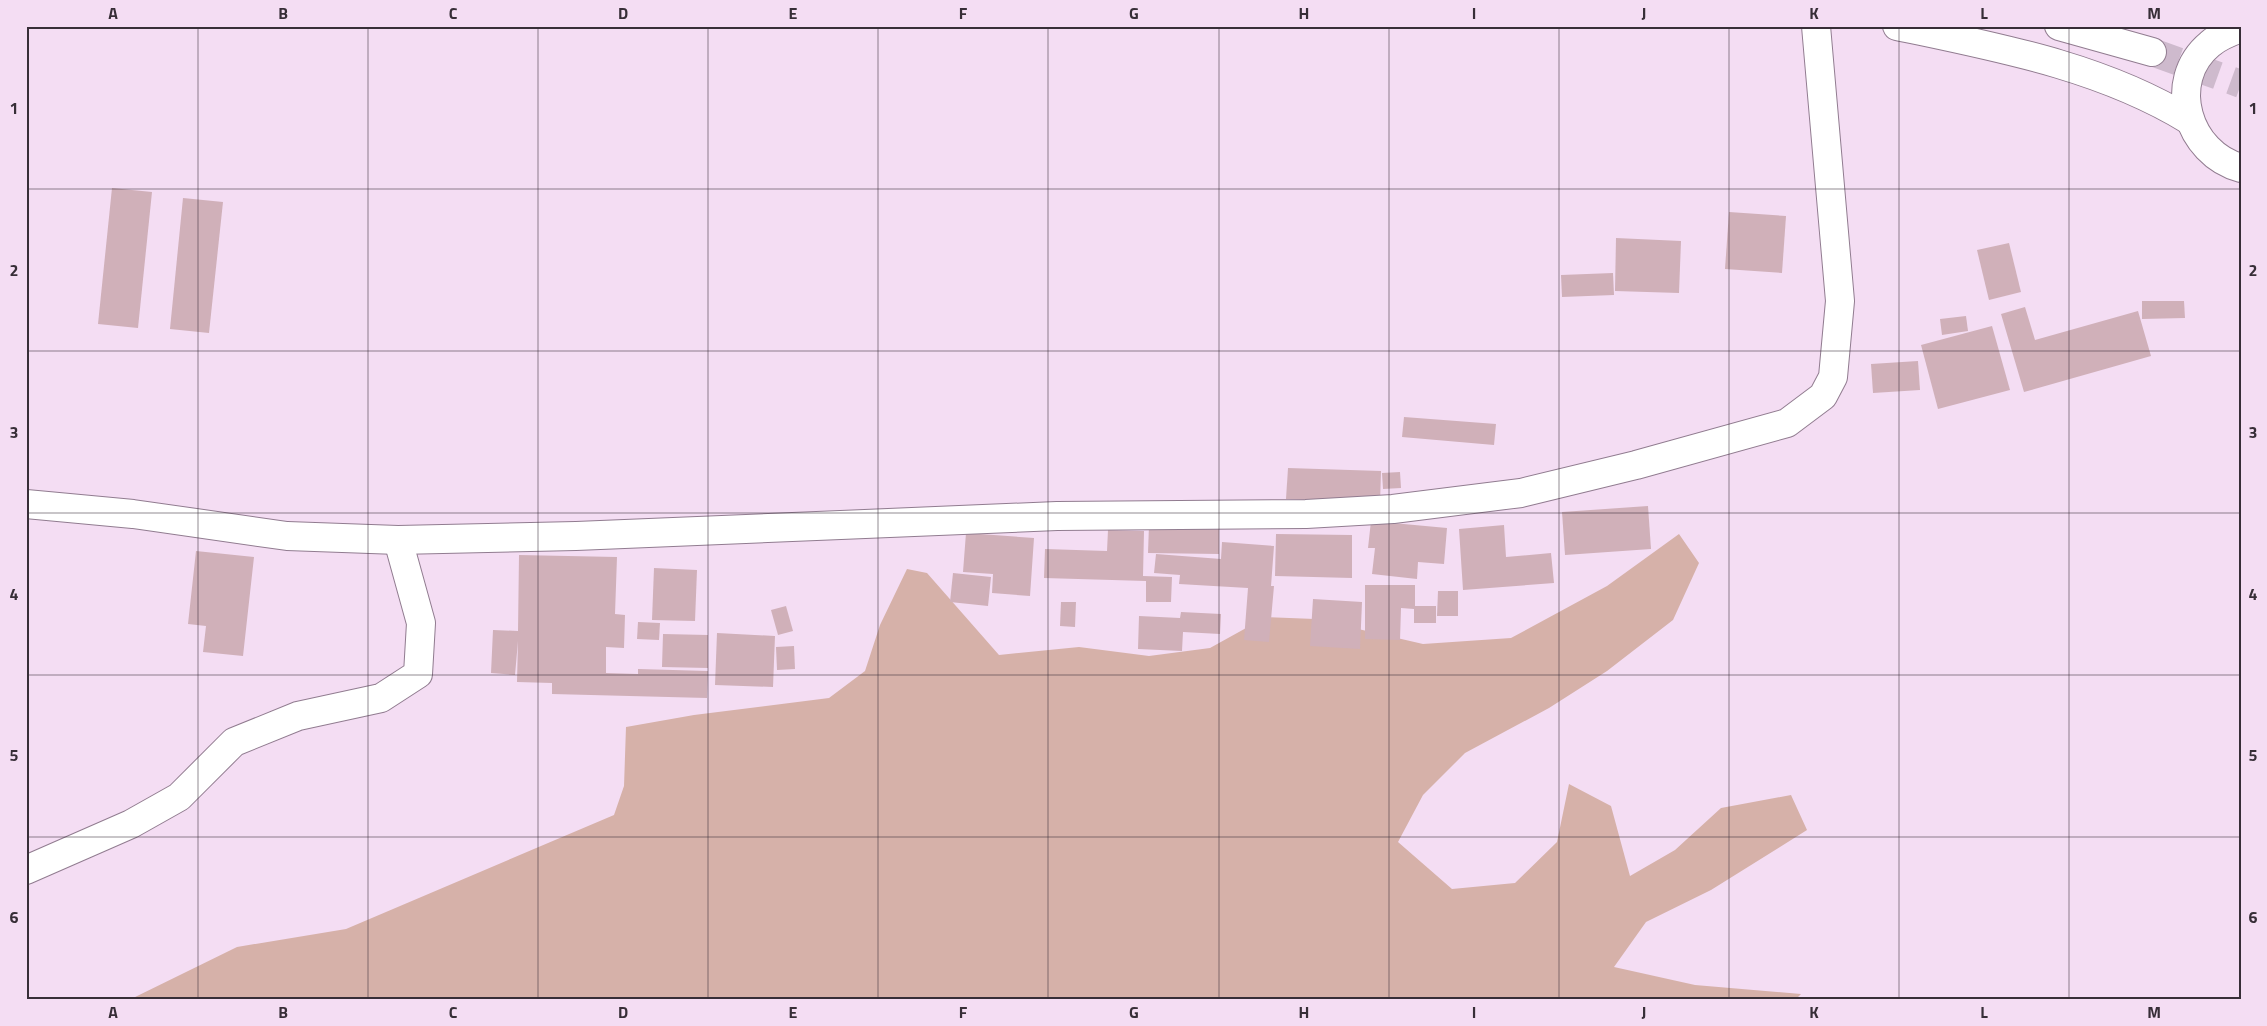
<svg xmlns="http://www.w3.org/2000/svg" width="2267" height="1026" font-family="'Titillium Web',sans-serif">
	<rect width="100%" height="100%" fill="#f4ddf3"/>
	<polygon fill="#d6b1a9" points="1679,534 1699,563 1673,620 1607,671 1549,708 1465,753 1423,795 1398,842 1452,889 1515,883 1557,842 1569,784 1611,806 1630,876 1675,850 1721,808 1791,795 1807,830 1711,890 1646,922 1614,967 1695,985 1801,994 1795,1000 129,1000 237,947 346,929 614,815 624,786 626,727 694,715 829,698 865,671 880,625 907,569 927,573 999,655 1079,647 1149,656 1210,648 1266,617 1315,619 1423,644 1511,638 1607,586"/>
	<g fill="#d0b0b9">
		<polygon points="112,188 152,192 138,328 98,324"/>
		<polygon points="183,198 223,202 209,333 170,329"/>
		<polygon points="1729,212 1786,216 1782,273 1725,269"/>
		<polygon points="1616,238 1681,241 1679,293 1615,291"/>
		<polygon points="2009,243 2021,292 1989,300 1977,250"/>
		<polygon points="1613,273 1614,295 1562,297 1561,275"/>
		<polygon points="2142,301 2184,301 2185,318 2142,319"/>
		<polygon points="2025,307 2035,340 2138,311 2151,356 2024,392 2001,314"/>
		<polygon points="1966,316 1968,331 1942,335 1940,319"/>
		<polygon points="1992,326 2010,390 1938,409 1921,345"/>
		<polygon points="1918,361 1920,390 1873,393 1871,364"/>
		<polygon points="1404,417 1496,424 1494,445 1402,437"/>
		<polygon points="1288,468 1381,471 1380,503 1286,499"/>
		<polygon points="1400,472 1401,488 1383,489 1382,473"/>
		<polygon points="1648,506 1651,549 1565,555 1562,512"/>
		<polygon points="1371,521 1447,528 1444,564 1418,562 1417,579 1372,574 1375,548 1368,548"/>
		<polygon points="1149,525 1219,527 1219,554 1148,553"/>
		<polygon points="1504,525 1506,557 1551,553 1554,583 1463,590 1459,529"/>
		<polygon points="1108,530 1144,531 1143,576 1172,577 1171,602 1146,602 1146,581 1044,578 1045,549 1107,551"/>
		<polygon points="966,533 1034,538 1030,596 992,593 993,574 963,572"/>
		<polygon points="1276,534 1352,535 1352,578 1275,576"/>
		<polygon points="1222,542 1274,546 1271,586 1274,586 1269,642 1244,640 1248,588 1179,584 1180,575 1154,573 1156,554 1221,559"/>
		<polygon points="196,551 254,557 243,656 203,652 206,626 188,624"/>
		<polygon points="519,555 617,557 615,614 625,615 624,648 606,647 606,673 638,674 638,669 708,671 707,698 552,694 552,683 517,682 518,641 515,675 491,673 493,630 518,631"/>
		<polygon points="654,568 697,570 695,621 652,620"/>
		<polygon points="953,573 991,577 988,606 950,602"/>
		<polygon points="1365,585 1415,585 1415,606 1436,606 1436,623 1414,623 1414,609 1401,608 1400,640 1365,639"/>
		<polygon points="1438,591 1458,591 1458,616 1437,616"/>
		<polygon points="1313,599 1362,602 1360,649 1310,646"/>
		<polygon points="1061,602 1076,602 1075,627 1060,626"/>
		<polygon points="786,606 793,631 778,635 771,610"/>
		<polygon points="1181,612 1221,614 1220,634 1183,632 1182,651 1138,649 1139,616 1180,618"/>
		<polygon points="638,622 660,623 659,640 637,639"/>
		<polygon points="717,633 775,636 773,687 715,685"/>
		<polygon points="663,634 708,635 708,668 662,667"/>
		<polygon points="794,646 795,669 777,670 776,647"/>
	</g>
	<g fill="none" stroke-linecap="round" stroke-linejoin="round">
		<polyline stroke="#cebacd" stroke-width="28" stroke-dasharray="28 14" stroke-linecap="butt" points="2152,52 2241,84"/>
		<g stroke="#917c90" stroke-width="30">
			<g id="minor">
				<polyline points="26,504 133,514 287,536 398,540 576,536 1057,516 1306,514 1393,509 1521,493 1636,465 1787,423 1823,396 1833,377 1840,301 1816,26"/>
				<polyline points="26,870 131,824 179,797 234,742 298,716 381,698 418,674 421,623 398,540"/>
			</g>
		</g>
		<g stroke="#917c90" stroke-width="30">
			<g id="trunk">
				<path d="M 1897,26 C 1996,47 2101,66 2189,120"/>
				<polyline points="2059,26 2152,52"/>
				<path d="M 2241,28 C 2230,32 2219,36 2210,44 C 2165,81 2188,154 2241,168"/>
			</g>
		</g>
		<use href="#minor" stroke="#fff" stroke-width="28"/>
		<use href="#trunk" stroke="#fff" stroke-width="28"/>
	</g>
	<path fill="none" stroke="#372e37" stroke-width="1" stroke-opacity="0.55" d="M 198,26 L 198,1000M 368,26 L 368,1000M 538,26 L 538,1000M 708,26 L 708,1000M 878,26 L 878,1000M 1048,26 L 1048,1000M 1219,26 L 1219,1000M 1389,26 L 1389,1000M 1559,26 L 1559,1000M 1729,26 L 1729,1000M 1899,26 L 1899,1000M 2069,26 L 2069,1000M 26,189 L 2241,189M 26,351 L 2241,351M 26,513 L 2241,513M 26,675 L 2241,675M 26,837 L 2241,837"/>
	<rect width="2267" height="1026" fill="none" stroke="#f4ddf3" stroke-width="55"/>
	<rect x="28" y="28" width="2212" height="970" fill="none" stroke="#372e37" stroke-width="2"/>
	<g font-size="16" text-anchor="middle" font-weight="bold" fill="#372e37">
		<text x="113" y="19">A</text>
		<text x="283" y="19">B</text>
		<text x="453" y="19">C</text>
		<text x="623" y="19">D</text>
		<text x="793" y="19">E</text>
		<text x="963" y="19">F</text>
		<text x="1134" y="19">G</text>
		<text x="1304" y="19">H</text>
		<text x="1474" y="19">I</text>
		<text x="1644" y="19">J</text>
		<text x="1814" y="19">K</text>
		<text x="1984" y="19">L</text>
		<text x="2154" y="19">M</text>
		<text x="14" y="114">1</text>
		<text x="2253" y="114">1</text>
		<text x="14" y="276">2</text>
		<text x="2253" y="276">2</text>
		<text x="14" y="438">3</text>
		<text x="2253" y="438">3</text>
		<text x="14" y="600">4</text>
		<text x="2253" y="600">4</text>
		<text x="14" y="761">5</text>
		<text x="2253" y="761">5</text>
		<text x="14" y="923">6</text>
		<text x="2253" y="923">6</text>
		<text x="113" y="1018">A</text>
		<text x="283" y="1018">B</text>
		<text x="453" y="1018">C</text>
		<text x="623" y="1018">D</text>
		<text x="793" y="1018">E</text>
		<text x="963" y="1018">F</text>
		<text x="1134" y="1018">G</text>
		<text x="1304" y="1018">H</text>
		<text x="1474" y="1018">I</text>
		<text x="1644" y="1018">J</text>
		<text x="1814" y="1018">K</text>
		<text x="1984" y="1018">L</text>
		<text x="2154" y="1018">M</text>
	</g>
</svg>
